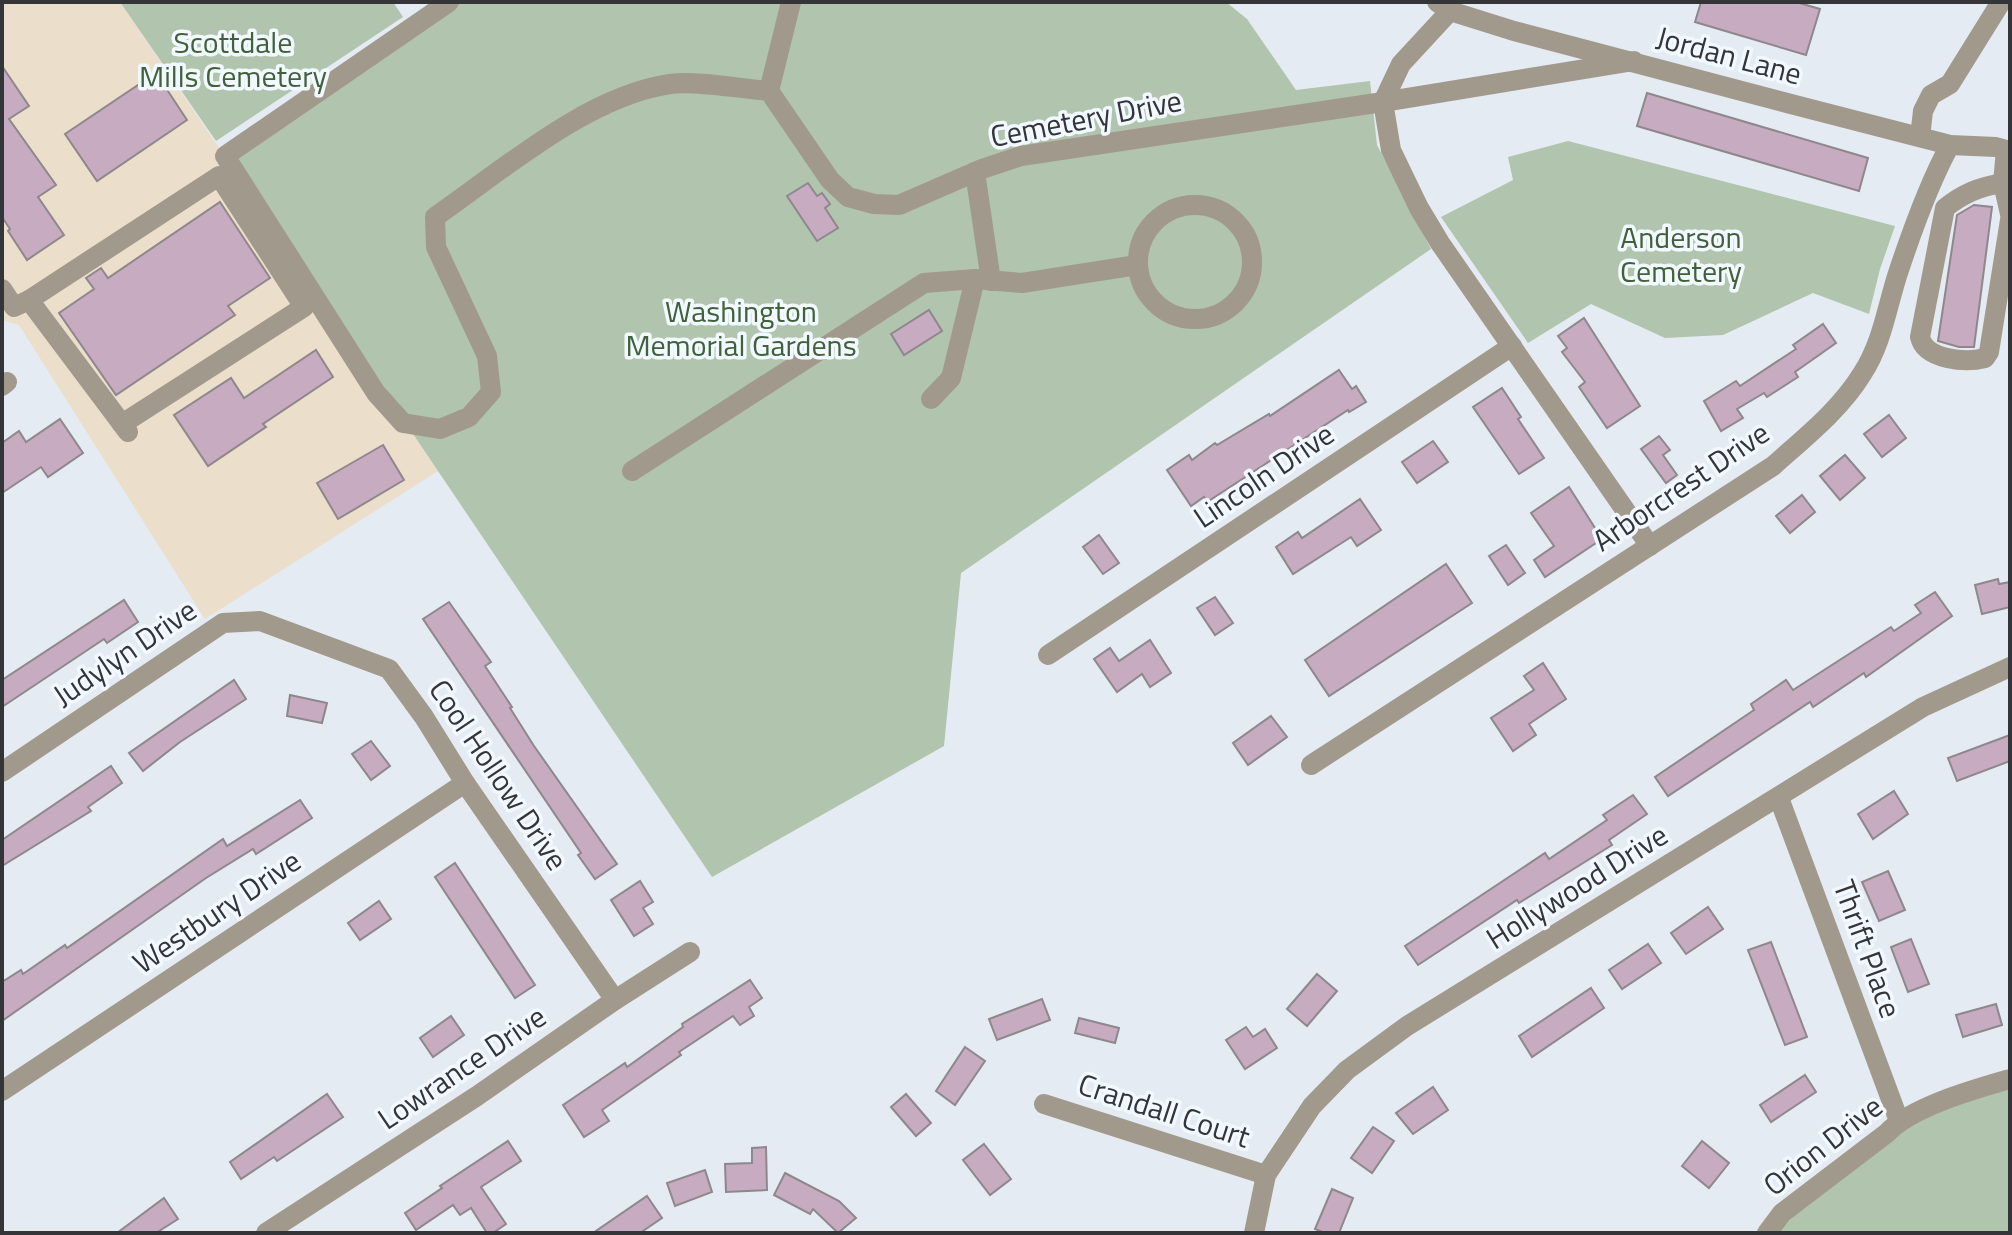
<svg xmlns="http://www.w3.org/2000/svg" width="2012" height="1235" font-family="'Titillium Web',sans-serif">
	<rect width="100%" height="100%" fill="#e4ebf2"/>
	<polygon fill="#ebdecb" points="2,2 120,2 438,471 205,619 19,325 2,320"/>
	<g fill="#b1c4ad">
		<polygon points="120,2 393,2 403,17 216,141"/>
		<polygon points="437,2 1226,2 1247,19 1296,90 1370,81 1377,145 1431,249 961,573 944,746 712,877 220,148"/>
		<polygon points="1568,141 1895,226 1880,269 1869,314 1813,293 1723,335 1665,338 1591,304 1528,343 1441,217 1513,180 1508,157"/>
		<polygon points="2010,1085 2010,1233 1764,1233 1906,1125"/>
	</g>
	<g fill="#c7abc0" stroke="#8e878c" stroke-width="2">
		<polygon points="1701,2 1796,2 1820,9 1806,55 1695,22"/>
		<polygon points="2,66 29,106 9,119 56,185 38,197 64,235 27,260 8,231 10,229 2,217"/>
		<polygon points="156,73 187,120 97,181 65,134"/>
		<polygon points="1647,93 1868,158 1859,191 1637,126"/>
		<polygon points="808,183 817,196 822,193 830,204 825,208 838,228 817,241 787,196"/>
		<polygon points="220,202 270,278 228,306 235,315 116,395 59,313 94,289 86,278 101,268 108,278"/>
		<polygon points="1974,205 1992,207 1974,347 1959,347 1938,341 1957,215"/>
		<polygon points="929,310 942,331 904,355 891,334"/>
		<polygon points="1584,318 1640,406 1607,428 1579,387 1585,382 1562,352 1567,348 1558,336"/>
		<polygon points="1823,324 1836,343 1795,372 1798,377 1767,397 1764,393 1737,409 1743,418 1721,431 1704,401 1736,381 1740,386 1796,349 1793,345"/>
		<polygon points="316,350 333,377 263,424 266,427 208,466 174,415 231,378 244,398"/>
		<polygon points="1339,370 1352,389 1356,386 1366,402 1349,412 1348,410 1207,502 1204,497 1191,506 1167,470 1189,455 1192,460 1215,443 1217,445 1269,414 1270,416"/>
		<polygon points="1502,388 1521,417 1518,419 1544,458 1519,474 1473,407"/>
		<polygon points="1889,415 1906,438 1882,457 1864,434"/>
		<polygon points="60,419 83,453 48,477 41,467 2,493 2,443 19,431 26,442"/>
		<polygon points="1659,436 1670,450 1663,455 1677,475 1666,483 1641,449"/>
		<polygon points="1433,441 1448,462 1417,483 1402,462"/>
		<polygon points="383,445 404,480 338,519 317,483"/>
		<polygon points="1845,455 1865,478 1840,500 1820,476"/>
		<polygon points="1569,487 1602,539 1545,577 1534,560 1554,546 1531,513"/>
		<polygon points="1802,495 1815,512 1790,533 1776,516"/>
		<polygon points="1360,499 1381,530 1357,546 1351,537 1293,574 1276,547 1298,532 1302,538"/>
		<polygon points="1099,535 1119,563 1103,574 1083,547"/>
		<polygon points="1506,545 1525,573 1508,585 1489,556"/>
		<polygon points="1446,564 1472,603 1329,696 1305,660"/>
		<polygon points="1998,579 1999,584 2010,582 2010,607 1982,614 1975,585"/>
		<polygon points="1935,592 1952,616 1866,677 1864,673 1813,707 1810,702 1668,796 1655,777 1754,710 1751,704 1786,680 1793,690 1891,627 1894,631 1921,613 1915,605"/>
		<polygon points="1215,597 1233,623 1215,635 1197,608"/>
		<polygon points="124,600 138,622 107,643 104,639 2,707 2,680"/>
		<polygon points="449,602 491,662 485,666 512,707 510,708 534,746 617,864 595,879 578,855 581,853 423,619"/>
		<polygon points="1150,640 1171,673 1150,687 1142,674 1117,692 1094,659 1110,648 1119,661"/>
		<polygon points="1543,663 1566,699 1529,724 1536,735 1513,751 1491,718 1534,690 1524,676"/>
		<polygon points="234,680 246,699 180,742 143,771 129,753"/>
		<polygon points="290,695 327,703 322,723 287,716"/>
		<polygon points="1271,716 1287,737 1248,765 1233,743"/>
		<polygon points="2010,735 2010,761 1957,781 1948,758"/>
		<polygon points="371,741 390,766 371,780 352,754"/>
		<polygon points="111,766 122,783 88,807 91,811 2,866 2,840"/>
		<polygon points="1894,791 1908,814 1873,839 1858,814"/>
		<polygon points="1633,795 1647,814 1609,840 1612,845 1519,903 1517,900 1418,965 1405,946 1545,853 1549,859 1607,820 1603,815"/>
		<polygon points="300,800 312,818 256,854 253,849 206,878 2,1021 2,982 21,970 23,974 65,945 67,948 223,839 227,846"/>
		<polygon points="455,863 535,985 515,998 435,877"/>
		<polygon points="1888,871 1905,910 1879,921 1862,882"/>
		<polygon points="640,881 653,902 643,908 653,924 634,936 611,900"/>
		<polygon points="379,901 391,919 360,940 348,923"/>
		<polygon points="1708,907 1723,929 1686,954 1671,933"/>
		<polygon points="1911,939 1929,984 1908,992 1891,947"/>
		<polygon points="1771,942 1807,1037 1785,1045 1748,950"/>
		<polygon points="1648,944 1661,963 1622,989 1609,970"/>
		<polygon points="1317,974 1337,991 1307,1026 1287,1009"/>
		<polygon points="750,980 762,998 749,1007 754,1016 740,1025 733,1016 679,1052 681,1055 602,1110 609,1121 584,1137 563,1105 625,1063 627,1067 683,1027 682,1024"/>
		<polygon points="1591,988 1604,1008 1532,1057 1519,1036"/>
		<polygon points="1042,999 1050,1020 997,1040 989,1019"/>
		<polygon points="1996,1004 2002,1025 1963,1037 1956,1015"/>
		<polygon points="451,1016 464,1035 433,1057 420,1038"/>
		<polygon points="1079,1018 1119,1028 1115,1043 1075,1033"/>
		<polygon points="1246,1027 1253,1037 1265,1029 1277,1048 1245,1069 1226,1040"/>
		<polygon points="965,1047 985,1061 955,1105 936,1091"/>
		<polygon points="1805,1075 1816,1092 1771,1122 1760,1105"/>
		<polygon points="1433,1087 1448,1110 1413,1134 1396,1113"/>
		<polygon points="327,1094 343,1117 277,1161 274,1157 241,1179 230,1162"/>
		<polygon points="906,1094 931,1123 916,1136 891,1107"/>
		<polygon points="1373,1127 1394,1141 1372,1173 1351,1158"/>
		<polygon points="508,1141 521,1161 481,1187 506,1224 493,1233 487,1233 471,1208 460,1215 453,1205 416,1230 405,1213 442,1188 440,1186"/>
		<polygon points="1702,1141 1729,1163 1709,1188 1682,1166"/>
		<polygon points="984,1144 1011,1179 990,1195 963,1160"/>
		<polygon points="766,1147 767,1190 726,1192 725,1164 752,1163 752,1148"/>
		<polygon points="705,1170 712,1192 675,1206 667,1183"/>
		<polygon points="785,1173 839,1201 856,1218 838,1233 813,1209 810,1214 774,1195"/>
		<polygon points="1332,1189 1353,1198 1339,1233 1325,1233 1315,1229"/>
		<polygon points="647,1196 662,1218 640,1233 593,1233"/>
		<polygon points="164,1198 178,1219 156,1233 117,1233"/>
	</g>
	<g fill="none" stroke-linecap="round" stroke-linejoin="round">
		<g stroke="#a2998d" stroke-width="20">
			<path d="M 449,2 L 225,156 L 376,393 L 403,423 L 440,429 L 469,417 L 491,392 L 487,356 L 436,247 L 435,217 C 503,170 587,96 670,84 C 694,80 743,89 769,91 L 830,180 L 848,197 L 874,204 L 899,205 L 982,169 L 1021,156 L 1383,102 L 1634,61"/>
			<polyline points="1437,2 1450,11 1514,31 1787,103 1950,145 1996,147 2010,151"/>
			<polyline points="1450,11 1401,64 1383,102 1391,150 1419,208 1440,243 1650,546"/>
			<polyline points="769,91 791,2"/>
			<polyline points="1920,137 1923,111 1931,95 1950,84 2001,2"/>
			<polyline points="2006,150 2003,183 2010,214"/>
			<polyline points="975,172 991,281"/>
			<path d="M 2003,183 C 1979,187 1964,193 1945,208 L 1920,337 C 1925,360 1966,363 1985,358 L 1989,352 L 2010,220"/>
			<circle cx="1195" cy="262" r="57"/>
			<polyline points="2,289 14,307 29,300 128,432"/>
			<polyline points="29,300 219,176 304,307 122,424"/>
			<polyline points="2,386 7,382"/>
			<polyline points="931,399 951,378 975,279"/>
			<polyline points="632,471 924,283 975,279 1022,283 1137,265"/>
			<polyline points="1048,655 1512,346"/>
			<path d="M 1311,765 L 1773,466 C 1804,438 1840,410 1862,374 C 1883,342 1887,305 1899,270 C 1913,228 1929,183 1950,145"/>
			<polyline points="2,772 223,623 260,621 389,669 424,717 465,783 615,1000"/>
			<polyline points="1779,798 1899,1121"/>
			<polyline points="2,1091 465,783"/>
			<polyline points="1044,1104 1266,1175"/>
			<polyline points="266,1233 477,1096 615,1000 690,952"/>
			<polyline points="1254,1233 1266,1175 1312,1106 1347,1070 1407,1026 1923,707 2010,667"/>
			<path d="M 1767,1233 L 1782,1213 L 1887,1133 C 1911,1107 1975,1089 2010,1079"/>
		</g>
	</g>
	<g text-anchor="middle" stroke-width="7" stroke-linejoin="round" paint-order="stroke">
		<g font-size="30" fill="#406139" stroke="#f2f8ff">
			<text x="233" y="53">Scottdale<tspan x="233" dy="34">Mills Cemetery</tspan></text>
			<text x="1681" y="248">Anderson<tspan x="1681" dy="34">Cemetery</tspan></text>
			<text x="741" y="322">Washington<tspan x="741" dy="34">Memorial Gardens</tspan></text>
		</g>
		<g font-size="30" fill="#333538" stroke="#f2f8ff">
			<text transform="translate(1729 56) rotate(15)" y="10">Jordan Lane</text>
			<text transform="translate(1086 119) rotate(-11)" y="10">Cemetery Drive</text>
			<text transform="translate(1264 476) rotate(-34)" y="10">Lincoln Drive</text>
			<text transform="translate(1681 487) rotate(-34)" y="10">Arborcrest Drive</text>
			<text transform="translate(125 653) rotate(-34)" y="10">Judylyn Drive</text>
			<text transform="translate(498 775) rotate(56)" y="10">Cool Hollow Drive</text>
			<text transform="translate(1577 887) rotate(-32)" y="10">Hollywood Drive</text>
			<text transform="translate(217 912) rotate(-34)" y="10">Westbury Drive</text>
			<text transform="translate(1867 949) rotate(70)" y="10">Thrift Place</text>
			<text transform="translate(462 1068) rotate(-34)" y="10">Lowrance Drive</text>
			<text transform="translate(1164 1111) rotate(18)" y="10">Crandall Court</text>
			<text transform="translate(1823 1146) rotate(-38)" y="10">Orion Drive</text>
		</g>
	</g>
	<rect width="2012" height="1235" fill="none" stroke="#333538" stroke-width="8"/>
</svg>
